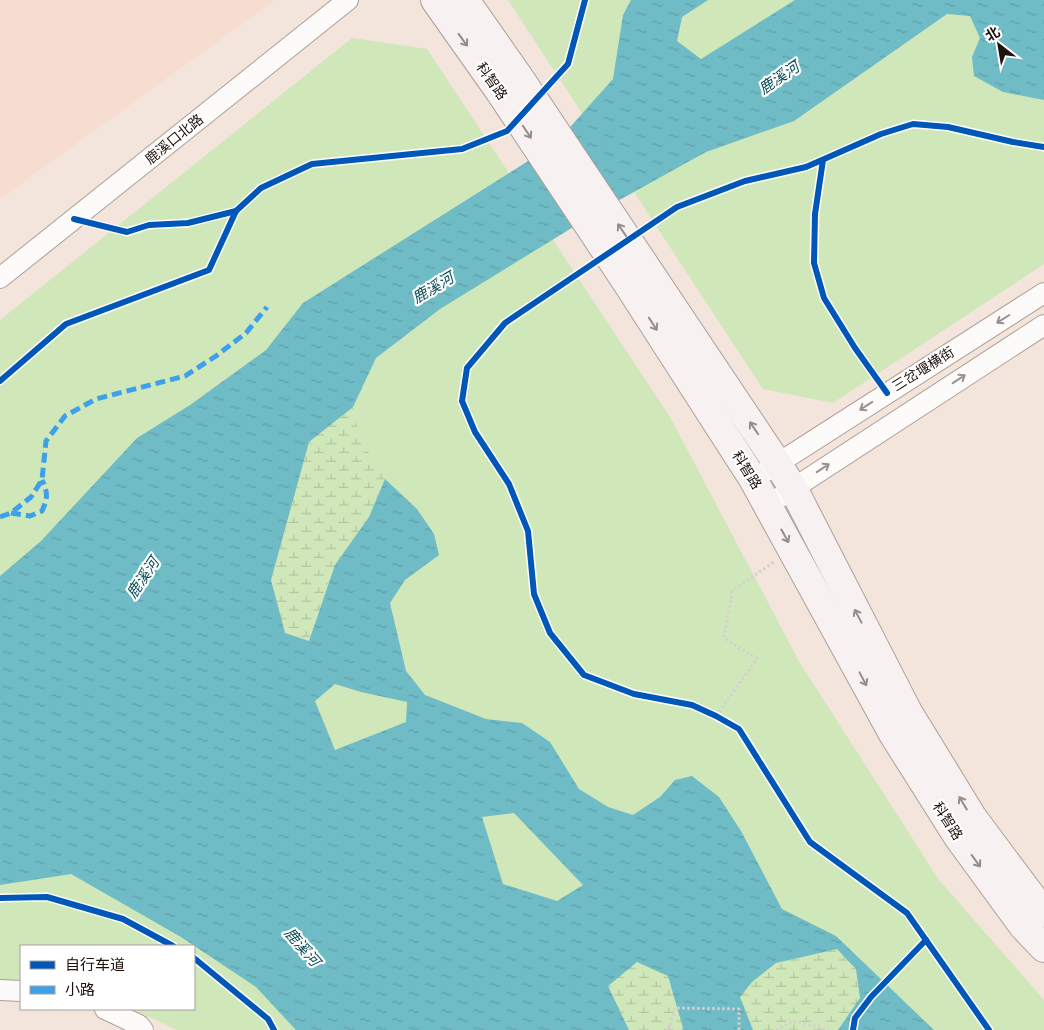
<svg xmlns="http://www.w3.org/2000/svg" width="1044" height="1030" font-family="'Work Sans','Noto Sans SC',sans-serif">
	<defs>
		<pattern id="wetland-marsh" width="20" height="14" patternUnits="userSpaceOnUse" patternTransform="scale(1.25)"><rect width="20" height="14" fill="#d0e7ba"/><path d="M1 5h8M5 5V1M11 12h8M15 12V8" fill="none" stroke="#b2c59f"/></pattern>
		<pattern id="water-ripples" width="26" height="14" patternUnits="userSpaceOnUse" patternTransform="scale(1.25)"><rect width="26" height="14" fill="#6fbbc6"/><path d="M2 4q2-2 4 0t4 0M15 11q2-2 4 0t4 0" fill="none" stroke="#60a0a9"/></pattern>
	</defs>
	<rect width="100%" height="100%" fill="#f3e4dc"/>
	<polygon fill="#f7ddd0" points="0,0 275,0 0,199"/>
	<g fill="#d0e7ba">
		<polygon points="508,0 1044,0 1044,264 833,403 763,389"/>
		<polygon points="352,38 427,49 670,417 800,663 939,880 1044,1000 1044,1030 177,1030 132,1009 194,1009 194,946 21,946 21,985 0,983 0,320"/>
	</g>
	<g fill="url(#wetland-marsh)">
		<polygon points="353,407 359,437 385,479 369,517 335,565 309,641 285,634 271,580 309,442"/>
		<polygon points="837,949 856,969 860,998 838,1030 753,1030 740,997 752,982 776,963"/>
		<polygon points="637,961 668,976 683,1028 682,1030 629,1030 608,986"/>
	</g>
	<path fill="url(#water-ripples)" fill-rule="evenodd" d="M 631,0 L 708,0 L 682,17 L 677,41 L 701,59 L 795,0 L 1044,0 L 1044,100 L 1003,92 L 974,76 L 972,57 L 980,38 L 970,16 L 947,14 L 794,121 L 706,152 L 596,213 L 440,309 L 376,358 L 353,407 L 309,442 L 271,580 L 285,633 L 309,641 L 335,565 L 369,517 L 385,479 L 417,509 L 434,534 L 439,555 L 405,580 L 390,603 L 406,671 L 425,695 L 486,719 L 522,723 L 550,742 L 579,789 L 608,807 L 633,815 L 660,797 L 675,780 L 692,776 L 719,797 L 741,831 L 782,909 L 836,936 L 934,1030 L 838,1030 L 860,998 L 856,969 L 837,949 L 776,963 L 752,982 L 740,997 L 753,1030 L 682,1030 L 683,1028 L 668,976 L 637,962 L 608,986 L 629,1030 L 296,1030 L 256,987 L 181,937 L 71,874 L 0,885 L 0,576 L 41,541 L 137,438 L 190,405 L 266,350 L 303,303 L 555,144 L 613,79 L 623,15 ZM 335,684 L 361,692 L 407,702 L 406,722 L 335,750 L 315,701 ZM 514,813 L 583,885 L 557,901 L 503,884 L 482,817 Z"/>
	<g fill="none" stroke-linecap="round" stroke-linejoin="round">
		<g stroke="#ac9f98" stroke-width="22">
			<g id="street">
				<polyline points="0,278 348,0"/>
				<polyline points="766,471 1044,293"/>
				<polyline points="768,505 1044,325"/>
				<polyline points="0,990 21,991"/>
				<polyline points="105,1009 139,1025 143,1030"/>
			</g>
		</g>
		<g stroke="#ac9f98" stroke-width="30">
			<g id="secondary">
				<polyline points="435,0 500,92 627,283 753,479 893,734 958,837 1023,926 1044,948"/>
				<polyline points="465,0 519,77 777,463 793,488 908,712 973,818 1044,913"/>
			</g>
		</g>
		<g stroke="#d6d1ce" stroke-width="3" stroke-dasharray="2.5 2.5" stroke-linecap="butt">
			<polyline points="716,716 757,659 724,638 732,591 774,562"/>
			<polyline points="669,1030 675,1008 739,1009 739,1030"/>
			<polyline points="776,1030 792,1021 829,1030"/>
		</g>
		<use href="#street" stroke="#fdfbfa" stroke-width="20"/>
		<use href="#secondary" stroke="#f7f1f2" stroke-width="28"/>
		<g stroke="#3da1e9" stroke-width="5" stroke-dasharray="10 5" stroke-linecap="butt">
			<path d="M 11,513 L 30,516 L 42,511 C 48,498 48,493 42,480"/>
			<polyline points="0,517 11,513 31,497 42,480 46,441 65,416 96,399 185,376 216,356 246,333 267,307"/>
		</g>
		<g stroke="#fff" stroke-width="9">
			<g id="cycleway">
				<polyline points="823,160 815,214 814,263 824,298 855,348 887,393"/>
				<polyline points="74,219 127,232 149,225 188,223 236,211 261,188 312,164 462,149 507,131 568,64 585,0"/>
				<polyline points="0,381 66,324 209,270 236,211"/>
				<polyline points="0,898 47,897 123,919 173,946"/>
				<polyline points="194,958 268,1019 274,1030"/>
				<polyline points="853,1030 855,1018 871,997 926,940"/>
				<polyline points="989,1030 907,913 810,842 739,729 716,716 692,705 634,694 584,675 550,633 534,594 528,531 509,484 475,432 462,401 467,368 505,323 677,207 745,181 806,167 881,134 913,124 948,127 1013,142 1044,147"/>
			</g>
		</g>
		<use href="#cycleway" stroke="#0057b8" stroke-width="6"/>
	</g>
	<defs><path id="oneway-shaft" d="M-6 0H5M1.5-3L5.5 0L1.5 3" fill="none" stroke-width="1.6" stroke-linecap="round" stroke-linejoin="round" transform="scale(1.25)"/></defs>
	<g stroke="#958d8a">
		<use href="#oneway-shaft" transform="translate(463 40) rotate(54)"/>
		<use href="#oneway-shaft" transform="translate(527 132) rotate(56)"/>
		<use href="#oneway-shaft" transform="translate(622 230) rotate(-124)"/>
		<use href="#oneway-shaft" transform="translate(653 324) rotate(57)"/>
		<use href="#oneway-shaft" transform="translate(754 428) rotate(-124)"/>
		<use href="#oneway-shaft" transform="translate(785 536) rotate(61)"/>
		<use href="#oneway-shaft" transform="translate(858 616) rotate(-118)"/>
		<use href="#oneway-shaft" transform="translate(863 679) rotate(62)"/>
		<use href="#oneway-shaft" transform="translate(963 803) rotate(-121)"/>
		<use href="#oneway-shaft" transform="translate(976 861) rotate(54)"/>
	</g>
	<g stroke="#99928f">
		<use href="#oneway-shaft" transform="translate(1003 319) rotate(148)"/>
		<use href="#oneway-shaft" transform="translate(959 379) rotate(-33)"/>
		<use href="#oneway-shaft" transform="translate(866 406) rotate(147)"/>
		<use href="#oneway-shaft" transform="translate(823 468) rotate(-33)"/>
	</g>
	<g text-anchor="middle" stroke-width="4.5" stroke-linejoin="round" paint-order="stroke">
		<g font-size="14" fill="#1e120c" stroke="#fff">
			<text transform="translate(492 81) rotate(55)" y="5">科智路</text>
			<text transform="translate(174 139) rotate(-39)" y="5">鹿溪口北路</text>
			<text transform="translate(923 369) rotate(-32)" y="5">三岔堰横街</text>
			<text transform="translate(747 470) rotate(58)" y="5">科智路</text>
			<text transform="translate(948 821) rotate(57)" y="5">科智路</text>
		</g>
		<g font-size="15" font-style="italic" fill="#094d57" stroke="#fff">
			<text transform="translate(779 78) rotate(-34)" y="5">鹿溪河</text>
			<text transform="translate(433 288) rotate(-31)" y="5">鹿溪河</text>
			<text transform="translate(143 578) rotate(-56)" y="5">鹿溪河</text>
			<text transform="translate(302 947) rotate(49)" y="5">鹿溪河</text>
		</g>
	</g>
	<rect x="20" y="945" width="175" height="65" fill="#ffffff" stroke="#a5a09e"/>
	<rect x="30" y="961" width="25" height="8" fill="#0057b8" stroke="#a5a09e"/>
	<text x="65" y="970" font-size="15" fill="#1e120c">自行车道</text>
	<rect x="30" y="986" width="25" height="8" fill="#3da1e9" stroke="#a5a09e"/>
	<text x="65" y="995" font-size="15" fill="#1e120c">小路</text>
	<g transform="translate(999 45) rotate(329)" stroke="#ffffff" stroke-width="4" paint-order="stroke">
	<path d="M0-4L9 19L0 12L-9 19Z" fill="#1e120c"/>
	<text y="-8" font-size="14" font-weight="bold" text-anchor="middle" fill="#1e120c">北</text>
	</g>
</svg>
